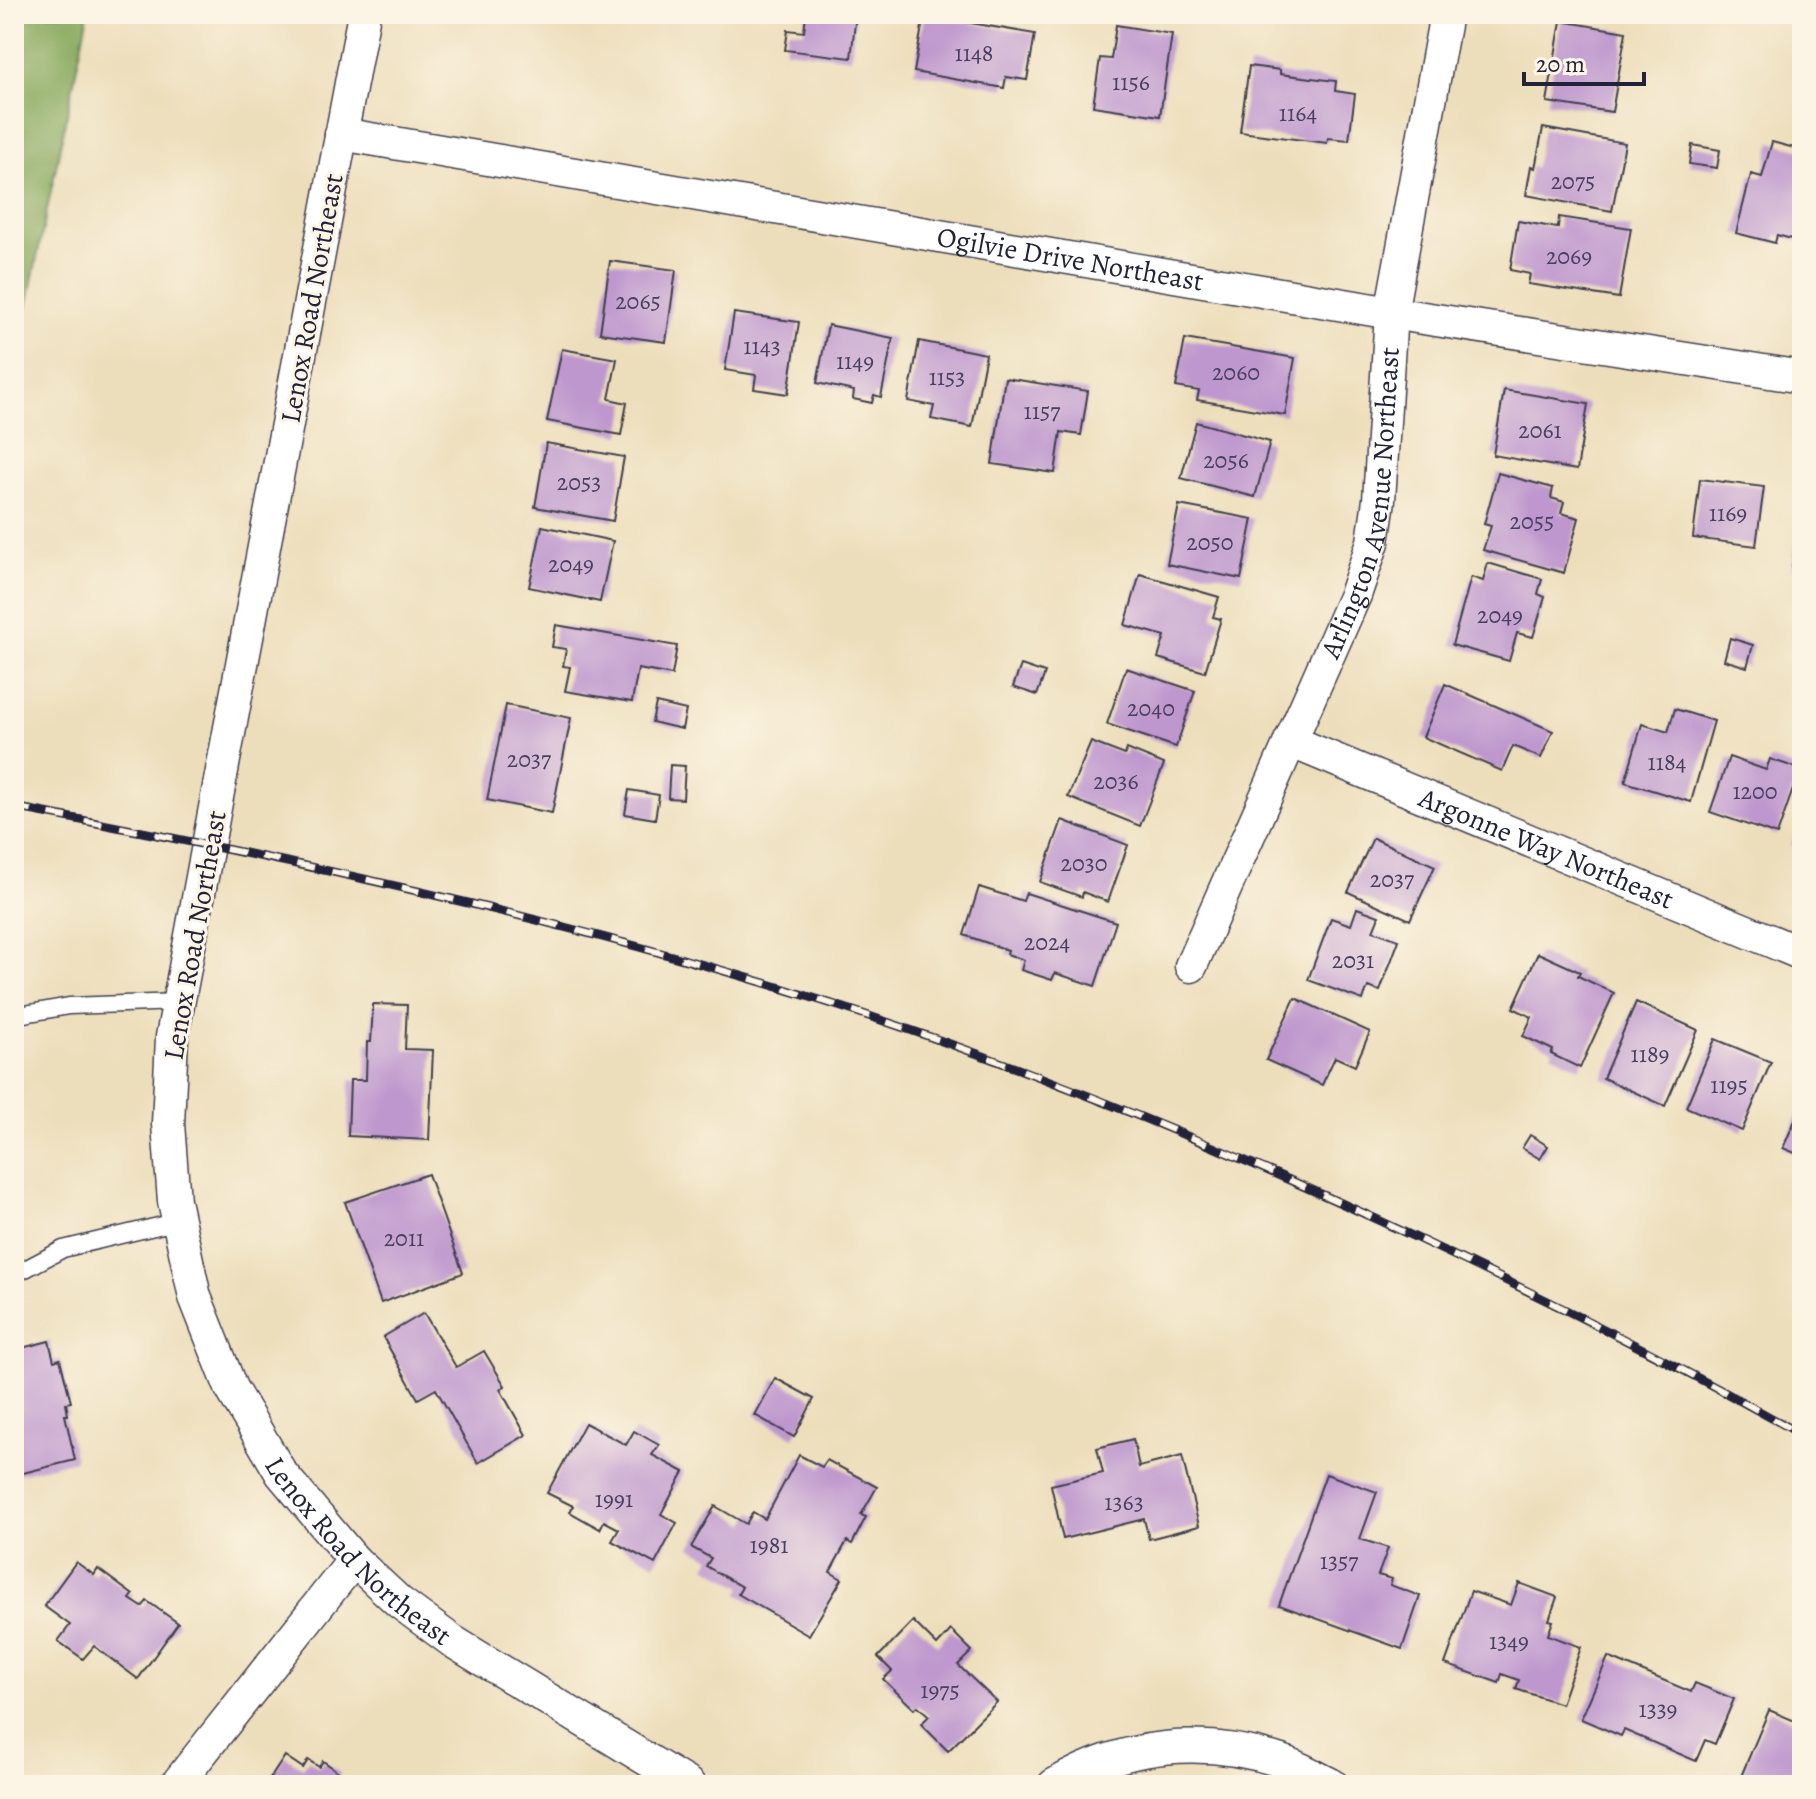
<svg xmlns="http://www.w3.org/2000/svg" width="1816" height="1799" font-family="Alegreya,serif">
	<rect width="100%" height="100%" fill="#fcf5e5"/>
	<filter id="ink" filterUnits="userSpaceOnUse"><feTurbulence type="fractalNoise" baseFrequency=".0125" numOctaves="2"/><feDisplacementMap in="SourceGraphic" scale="16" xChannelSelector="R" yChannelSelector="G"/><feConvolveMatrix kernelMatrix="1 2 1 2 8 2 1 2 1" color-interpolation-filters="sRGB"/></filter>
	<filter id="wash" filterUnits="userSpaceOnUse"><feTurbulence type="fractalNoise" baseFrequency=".006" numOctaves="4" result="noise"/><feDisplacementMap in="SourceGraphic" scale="32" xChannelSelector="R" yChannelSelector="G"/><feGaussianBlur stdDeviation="1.8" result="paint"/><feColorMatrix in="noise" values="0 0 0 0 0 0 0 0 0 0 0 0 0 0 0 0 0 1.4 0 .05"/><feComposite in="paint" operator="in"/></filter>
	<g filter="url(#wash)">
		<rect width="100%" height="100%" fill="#eddebb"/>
		<polygon fill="#86a85c" stroke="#54654c" stroke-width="2" points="14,14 88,14 14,368"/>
		<g id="blocks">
			<g fill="#be97ce">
				<polygon points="806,14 856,14 851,58 785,50 788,30 804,32"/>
				<polygon points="924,15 1035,34 1027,80 1006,77 1004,88 914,72"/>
				<polygon points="1561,21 1626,32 1612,112 1547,102"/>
				<polygon points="1116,25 1172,34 1160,116 1093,106 1100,58 1111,59"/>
				<polygon points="1249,66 1280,70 1280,74 1336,81 1335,91 1355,94 1349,140 1328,138 1327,143 1240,132"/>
				<polygon points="1543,128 1625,143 1612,211 1526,195 1531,166 1535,168"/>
				<polygon points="1772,142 1802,150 1802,242 1777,235 1775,243 1736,233 1751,174 1762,177"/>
				<polygon points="1692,145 1720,150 1717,168 1689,164"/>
				<polygon points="1559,217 1631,228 1619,298 1528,284 1530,274 1510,270 1518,221 1558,228"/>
				<polygon points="610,261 676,270 666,342 600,333"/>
				<polygon points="734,313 799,322 788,394 754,389 756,375 725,370"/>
				<polygon points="828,325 893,338 881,397 874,395 872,403 853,399 854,391 817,383"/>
				<polygon points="1185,339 1295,358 1285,415 1197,400 1199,391 1176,387"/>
				<polygon points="919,341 986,354 972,427 931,419 934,406 908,401"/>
				<polygon points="562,349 617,359 609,399 627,403 621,435 547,421"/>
				<polygon points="1005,378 1088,391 1081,435 1061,432 1055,473 992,464"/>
				<polygon points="1504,390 1588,404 1577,470 1493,455"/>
				<polygon points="1196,422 1270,442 1255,497 1181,478"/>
				<polygon points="546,443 624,457 613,521 535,507"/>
				<polygon points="1498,473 1553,488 1551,498 1564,502 1561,513 1579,518 1564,573 1483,550 1491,526 1484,524"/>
				<polygon points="1700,479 1764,487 1756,546 1693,538"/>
				<polygon points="1179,505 1253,519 1241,579 1167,564"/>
				<polygon points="1800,515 1802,515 1802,570 1792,569"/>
				<polygon points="542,526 613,541 600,602 529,587"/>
				<polygon points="1488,563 1542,579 1538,594 1545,597 1533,637 1517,633 1509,661 1452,645 1471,577 1483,581"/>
				<polygon points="1140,574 1219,597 1213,617 1221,619 1205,672 1158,658 1165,636 1125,625"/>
				<polygon points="556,625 677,646 672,675 638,669 632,702 565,691 570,667 563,666 566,649 552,647"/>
				<polygon points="1730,638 1753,645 1747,667 1724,660"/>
				<polygon points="1021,665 1045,673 1037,695 1013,687"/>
				<polygon points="1126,668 1195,691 1176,747 1107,724"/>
				<polygon points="1445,684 1553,731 1541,758 1513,746 1502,771 1423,737"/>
				<polygon points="656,703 686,710 682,729 652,722"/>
				<polygon points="506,705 571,718 552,813 487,800"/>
				<polygon points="1675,709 1714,721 1691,802 1625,782 1642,724 1668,732"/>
				<polygon points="1091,742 1125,755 1127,749 1164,764 1140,826 1068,797"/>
				<polygon points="1729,757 1766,770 1770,759 1800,769 1777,835 1710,812"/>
				<polygon points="670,765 685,766 683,799 668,798"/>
				<polygon points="629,790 659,795 655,819 625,814"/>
				<polygon points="1802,816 1802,849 1791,846"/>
				<polygon points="1062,820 1128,845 1108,902 1083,892 1082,897 1040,882"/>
				<polygon points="1373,838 1435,866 1410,920 1348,892"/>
				<polygon points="979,887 1023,901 1026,893 1116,922 1095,986 1055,973 1052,980 1021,970 1024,960 1007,954 1008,950 964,935"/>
				<polygon points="1357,908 1379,916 1373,931 1399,940 1380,991 1368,987 1363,1000 1308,980 1331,918 1351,925"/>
				<polygon points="1538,953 1580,972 1578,976 1614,993 1580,1068 1551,1054 1553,1050 1523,1036 1532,1017 1513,1008"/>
				<polygon points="1295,998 1370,1032 1355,1066 1335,1057 1322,1085 1266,1060"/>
				<polygon points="1636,1002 1698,1030 1665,1106 1603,1078"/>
				<polygon points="373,1004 407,1005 405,1049 433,1050 429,1140 348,1136 350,1080 366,1080 367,1042 371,1042"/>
				<polygon points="1715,1039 1771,1062 1742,1131 1686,1107"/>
				<polygon points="1802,1104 1802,1156 1783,1148"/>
				<polygon points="1530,1135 1548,1146 1540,1159 1522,1148"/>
				<polygon points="428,1174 463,1273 381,1303 345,1202"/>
				<polygon points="424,1313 456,1367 484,1351 505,1386 500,1389 526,1435 478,1463 436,1389 418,1399 383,1337"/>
				<polygon points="49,1341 54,1361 60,1359 71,1402 66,1403 68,1415 65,1415 75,1460 19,1474 14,1455 14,1350"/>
				<polygon points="775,1378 814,1399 794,1437 755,1415"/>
				<polygon points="585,1423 626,1445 634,1431 659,1445 652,1455 684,1472 661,1514 677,1523 655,1564 612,1541 619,1529 604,1521 600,1529 570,1512 573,1506 547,1493"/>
				<polygon points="1133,1439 1139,1467 1182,1456 1199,1526 1149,1539 1144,1519 1063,1539 1051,1485 1103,1473 1097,1448"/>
				<polygon points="799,1455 822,1467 827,1460 877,1487 861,1515 866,1517 852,1544 847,1541 830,1572 842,1579 809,1635 738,1594 742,1587 706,1566 711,1558 691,1547 715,1506 746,1524 753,1512 765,1519"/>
				<polygon points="1326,1474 1377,1492 1360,1539 1388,1548 1378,1575 1392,1579 1390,1585 1420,1596 1402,1649 1279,1605"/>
				<polygon points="76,1562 94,1575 98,1569 133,1595 130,1599 142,1607 147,1601 178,1623 138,1679 94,1646 83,1659 58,1641 70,1625 44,1606"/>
				<polygon points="1519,1583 1557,1597 1549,1620 1553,1621 1548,1635 1581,1647 1561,1704 1516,1689 1519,1680 1502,1674 1499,1683 1445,1664 1471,1591 1511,1605"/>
				<polygon points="913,1621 937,1645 951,1630 972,1651 958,1665 997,1702 948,1751 921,1724 929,1716 918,1706 914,1709 883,1679 892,1671 878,1657"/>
				<polygon points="1608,1657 1691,1692 1695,1683 1734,1699 1715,1744 1705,1740 1696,1761 1624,1730 1621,1736 1581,1719"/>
				<polygon points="1769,1710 1802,1724 1797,1742 1802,1745 1802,1785 1748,1785 1739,1781"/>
				<polygon points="285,1756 303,1768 308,1760 319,1767 323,1761 340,1773 336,1779 345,1785 266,1785"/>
			</g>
		</g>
	</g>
	<g filter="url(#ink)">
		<use href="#blocks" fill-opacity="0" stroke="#403e4e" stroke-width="2"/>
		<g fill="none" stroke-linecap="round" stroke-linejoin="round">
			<g stroke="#403e4e" stroke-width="19">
				<g id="service">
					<polyline points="14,1022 19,1015 69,1006 179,1002"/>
					<polyline points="14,1275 63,1249 179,1221"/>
				</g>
			</g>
			<g stroke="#403e4e" stroke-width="35">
				<g id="minor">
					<path id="s1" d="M 364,14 L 172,1037 L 168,1124 L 174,1201 L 195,1297 L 231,1388 L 281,1473 L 354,1560 L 399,1602 L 452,1641 L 689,1785"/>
					<path id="s2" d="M 341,134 L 1391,313 L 1802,377"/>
					<path id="s3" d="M 1290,741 L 1802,954"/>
					<path id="s4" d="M 1191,966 L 1355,595 L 1373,542 L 1379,500 L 1391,313 L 1446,14"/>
					<polyline points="176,1785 354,1560"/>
					<path d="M 1054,1785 C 1124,1743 1204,1736 1281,1761 C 1298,1766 1315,1777 1332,1785"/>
				</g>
			</g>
			<use href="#service" stroke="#fff" stroke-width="16"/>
			<use href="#minor" stroke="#fff" stroke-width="32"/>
			<g stroke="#22223b" stroke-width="9">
				<path id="rail" d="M 14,807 C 287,859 558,917 823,1001 C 1027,1066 1225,1148 1419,1239 C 1549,1300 1677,1364 1802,1435"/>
			</g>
			<use href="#rail" stroke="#fcf5e5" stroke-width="6" stroke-dasharray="18" stroke-linecap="butt"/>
		</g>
	</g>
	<g text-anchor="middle" stroke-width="6" stroke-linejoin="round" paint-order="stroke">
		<g font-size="24" fill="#493f60">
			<text x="974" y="61">1148</text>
			<text x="1131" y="90">1156</text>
			<text x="1298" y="121">1164</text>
			<text x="1573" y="189">2075</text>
			<text x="1569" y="264">2069</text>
			<text x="638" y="309">2065</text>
			<text x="762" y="354">1143</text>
			<text x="855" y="369">1149</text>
			<text x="1236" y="380">2060</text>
			<text x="947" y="385">1153</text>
			<text x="1042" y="419">1157</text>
			<text x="1540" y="438">2061</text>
			<text x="1226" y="468">2056</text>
			<text x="579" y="490">2053</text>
			<text x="1728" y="521">1169</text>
			<text x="1532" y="529">2055</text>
			<text x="1210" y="550">2050</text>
			<text x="571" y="572">2049</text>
			<text x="1500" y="623">2049</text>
			<text x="1151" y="716">2040</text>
			<text x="529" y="767">2037</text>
			<text x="1667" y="770">1184</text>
			<text x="1116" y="789">2036</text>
			<text x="1755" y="799">1200</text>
			<text x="1084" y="871">2030</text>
			<text x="1392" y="887">2037</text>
			<text x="1047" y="950">2024</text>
			<text x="1353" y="968">2031</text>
			<text x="1650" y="1062">1189</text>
			<text x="1729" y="1093">1195</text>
			<text x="404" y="1246">2011</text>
			<text x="614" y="1507">1991</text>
			<text x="1124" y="1510">1363</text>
			<text x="769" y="1553">1981</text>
			<text x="1339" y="1569">1357</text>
			<text x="1509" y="1649">1349</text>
			<text x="940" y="1698">1975</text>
			<text x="1658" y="1717">1339</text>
		</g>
		<g font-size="28" fill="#22223b" stroke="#fcf5e5">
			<text dy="10" stroke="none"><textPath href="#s2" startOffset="740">Ogilvie Drive Northeast</textPath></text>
			<text transform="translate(311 298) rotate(-80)" y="10">Lenox Road Northeast</text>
			<text dy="10" stroke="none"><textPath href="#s4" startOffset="498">Arlington Avenue Northeast</textPath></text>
			<text dy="10" stroke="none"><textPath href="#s3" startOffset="278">Argonne Way Northeast</textPath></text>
			<text transform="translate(194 935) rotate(-80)" y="10">Lenox Road Northeast</text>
			<text dy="10" stroke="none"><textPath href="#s1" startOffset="1610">Lenox Road Northeast</textPath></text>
		</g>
	</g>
	<rect width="1816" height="1799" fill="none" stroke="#fcf5e5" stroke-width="48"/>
	<path d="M1524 72v12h120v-12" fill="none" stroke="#22223b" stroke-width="4"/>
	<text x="1536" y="72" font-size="24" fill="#22223b" stroke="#fcf5e5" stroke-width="6" paint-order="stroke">20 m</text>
</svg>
